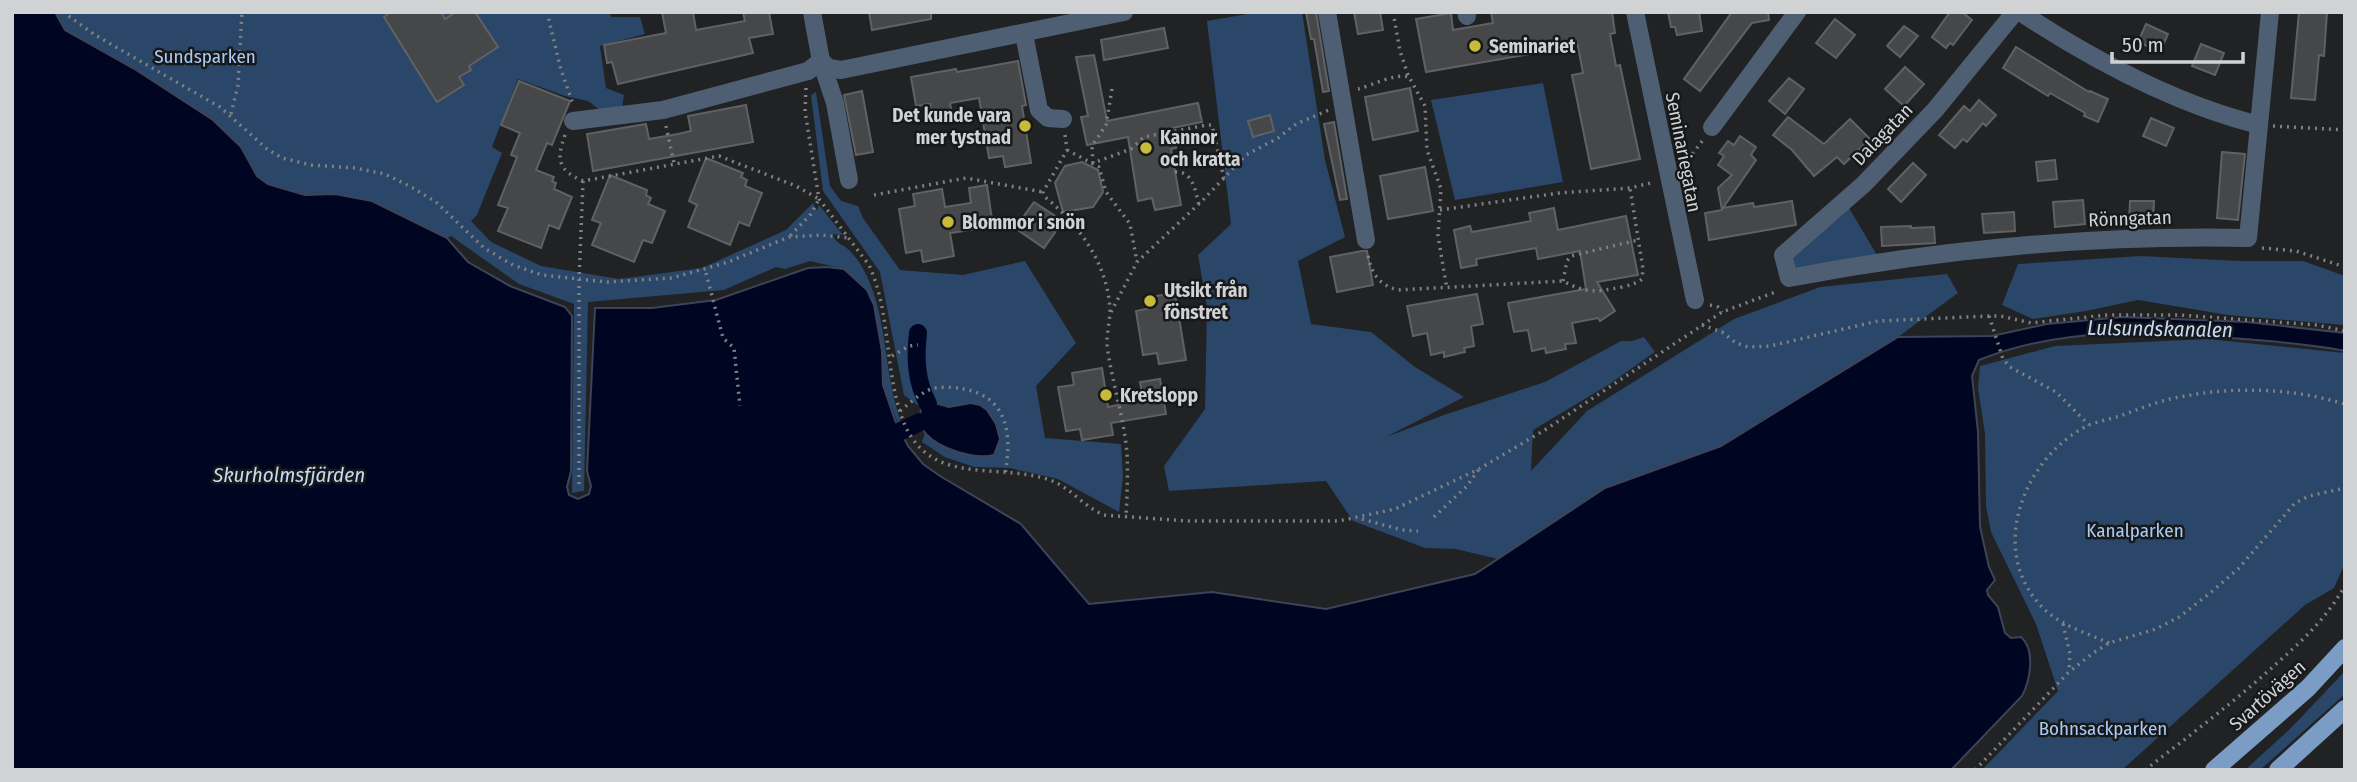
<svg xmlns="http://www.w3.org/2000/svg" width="2357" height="782" font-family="'Fira Sans Condensed',sans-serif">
	<rect width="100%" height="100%" fill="#202224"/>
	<g fill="#2a4668">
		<path d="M 55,12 L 610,12 L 611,17 L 640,17 L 645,34 L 600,46 L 606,88 L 624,95 L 621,114 L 605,114 L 588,101 L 565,96 L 518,79 L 492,147 L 502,153 L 477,215 L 471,221 L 491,242 L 541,266 L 619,279 L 702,268 L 786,230 L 813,203 L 817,210 L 819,205 L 843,235 L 832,234 C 838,246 841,242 850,251 C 859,260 865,271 870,283 C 889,330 884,383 904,429 L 901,431 L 883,385 L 882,351 L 844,269 L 810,261 L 785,269 L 776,267 L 724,290 L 588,302 L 584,491 L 572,493 L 574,304 L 519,284 L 451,236 L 447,238 L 335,194 L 305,195 L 268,184 L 257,176 L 241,147 L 64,29 Z"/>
		<polygon points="1259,12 1302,12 1325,160 1345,237 1298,261 1311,324 1371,332 1415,367 1464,397 1386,437 1444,415 1545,382 1621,341 1632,341 1644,337 1655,352 1608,385 1533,430 1531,471 1587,411 1734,319 1820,287 1947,274 1958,293 1898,337 1721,446 1605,488 1498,559 1456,549 1425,548 1353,521 1326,481 1169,491 1164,466 1205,409 1207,307 1198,255 1231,224 1207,21"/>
		<polygon points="1543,83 1563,182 1455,200 1431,100"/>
		<polygon points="816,92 830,186 841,201 858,206 863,218 900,270 963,275 1025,261 1076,343 1036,386 1045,438 1121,444 1123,476 1119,512 1058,479 1010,468 974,467 945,457 922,442 925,433 951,450 971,403 949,407 931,402 920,407 904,395 880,272 823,191 811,95"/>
		<polygon points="1845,201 1881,262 1790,276 1790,250"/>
		<polygon points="2141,256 2238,261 2303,261 2345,276 2345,325 2228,315 2138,300 2086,311 2033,319 2002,305 2018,264"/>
		<polygon points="2208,339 2345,353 2345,563 2334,588 2305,605 2122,770 1982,770 2058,691 2036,624 1991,532 1986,506 1985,434 1978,388 1980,366 2055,346"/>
		<polygon points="2345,671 2345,694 2260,770 2245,770 2290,729"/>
	</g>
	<g fill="#000622" stroke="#3f4357" stroke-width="2">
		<path d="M 12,12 L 55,12 L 65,30 L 136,70 L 213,120 L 241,147 L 257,176 L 268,184 L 305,195 L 335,194 L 372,201 L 447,238 L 468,262 L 510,286 L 565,307 L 572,316 L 571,471 L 567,487 L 569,495 L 578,499 L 589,494 L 591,486 L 587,471 L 595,308 L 652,308 L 716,300 L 808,268 L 827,267 L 844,269 L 867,290 L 874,305 L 882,351 L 883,385 L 895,420 L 908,446 L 923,464 L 940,476 L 1021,524 L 1089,604 L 1212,592 L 1326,609 L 1475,574 L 1605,488 L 1721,446 L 1898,337 L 1992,336 L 2047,324 L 2123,317 L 2247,322 L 2345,333 L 2345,351 C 2311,344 2278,342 2244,339 C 2155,331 2064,326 1979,360 L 1972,376 L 1978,432 L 1980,527 L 1989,567 L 1995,580 L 1987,590 L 1988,595 L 1998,607 L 2005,633 L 2011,638 L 2021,637 C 2036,650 2030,681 2022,696 L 1951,770 L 12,770 Z"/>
		<path d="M 931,402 L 949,407 L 971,403 L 980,405 L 987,410 L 996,424 L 1000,439 L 994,455 C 974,460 940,449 926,434 C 919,427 920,416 921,407 Z"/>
	</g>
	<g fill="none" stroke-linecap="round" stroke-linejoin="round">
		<g stroke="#000622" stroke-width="18">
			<path d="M 918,333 C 915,358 916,381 928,404"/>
			<polyline points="901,431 920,422"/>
		</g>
	</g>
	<g fill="#454749" stroke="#5f6163" stroke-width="2">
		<polygon points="391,12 441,12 445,19 456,12 475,12 498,47 469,66 471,70 459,77 464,85 437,102 384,17"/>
		<polygon points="662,12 693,12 696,30 745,21 743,12 769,12 773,34 749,38 753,53 618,84 612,62 607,63 604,45 666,33"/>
		<polygon points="869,12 931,12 931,19 872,30"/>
		<polygon points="1306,12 1316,12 1329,91 1323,92 1314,39 1311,39"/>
		<polygon points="1354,12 1380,12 1383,30 1358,34"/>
		<polygon points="1491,12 1612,12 1615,33 1610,34 1616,66 1620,65 1640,159 1591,169 1572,75 1583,73 1577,41 1530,50 1531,54 1426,72 1416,19 1451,13 1453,30 1493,23"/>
		<polygon points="1668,12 1699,12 1702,31 1677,35 1675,27 1671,27"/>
		<polygon points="1732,12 1768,12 1769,20 1752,23 1700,91 1684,79"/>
		<polygon points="1950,12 1962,12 1972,20 1953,45 1950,43 1946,48 1932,37"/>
		<polygon points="2299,12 2327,12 2324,56 2319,55 2315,100 2291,98"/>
		<polygon points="1835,19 1855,35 1836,58 1816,43"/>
		<polygon points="2146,24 2168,34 2160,52 2138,42"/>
		<polygon points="1904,26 1918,36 1900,57 1887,46"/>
		<polygon points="1164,28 1168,48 1104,60 1101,40"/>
		<polygon points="2201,44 2224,53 2215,75 2192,66"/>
		<polygon points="2016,47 2089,92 2090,91 2108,99 2098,122 2084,116 2085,113 2050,93 2048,96 2003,68"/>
		<polygon points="1094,55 1107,121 1198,103 1202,122 1172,128 1176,148 1171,149 1181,205 1155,210 1152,198 1138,201 1128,137 1087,145 1081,117 1088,116 1076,57"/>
		<polygon points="1018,61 1026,105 1022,106 1031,163 1005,167 1003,156 989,158 979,98 950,103 953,120 933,123 930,104 916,106 911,77 956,69 957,72"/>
		<polygon points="1905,67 1924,84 1904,106 1885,89"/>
		<polygon points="1789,78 1804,89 1785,114 1769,101"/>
		<polygon points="519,81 570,101 552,145 547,143 536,170 554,177 552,181 556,183 554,189 572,197 559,229 549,225 541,248 498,231 508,208 498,205 517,157 511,155 520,133 501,125"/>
		<polygon points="1410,88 1418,131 1373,140 1365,97"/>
		<polygon points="862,91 873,152 856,155 844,95"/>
		<polygon points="1979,100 1996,115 1986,126 1983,123 1967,142 1963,139 1955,148 1939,135 1964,106 1970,111"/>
		<polygon points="746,105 753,142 593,171 587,134 646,124 649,139 678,134 691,131 688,116"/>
		<polygon points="1270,115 1274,131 1253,137 1248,121"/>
		<polygon points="1788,117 1824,144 1850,119 1870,139 1844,164 1837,157 1814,176 1792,150 1773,135"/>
		<polygon points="2151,118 2174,128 2166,146 2143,136"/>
		<polygon points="1334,122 1347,199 1340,200 1324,124"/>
		<polygon points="1740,136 1756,147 1751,155 1756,160 1723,208 1753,203 1754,207 1792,201 1796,225 1709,240 1705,213 1722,210 1718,188 1732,175 1718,165 1724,156 1719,153 1728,141 1734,145"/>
		<polygon points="2222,152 2245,154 2238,220 2217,218"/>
		<polygon points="706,158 743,173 741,177 747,180 745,186 762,193 749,226 739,222 730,245 688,227 697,205 689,201"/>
		<polygon points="2055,160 2057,179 2038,181 2036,162"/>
		<polygon points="1082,162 1098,170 1103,192 1093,207 1063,212 1055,183 1065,166"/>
		<polygon points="1913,163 1926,175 1901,202 1888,189"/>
		<polygon points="1425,167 1433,211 1388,219 1380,176"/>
		<polygon points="610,175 647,190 646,195 651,198 648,204 665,211 652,243 643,240 634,262 592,245 601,223 592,220"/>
		<polygon points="987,185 993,227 950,233 954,256 923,262 921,250 906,253 899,209 915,206 913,194 942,189 945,207 971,203 969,188"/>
		<polygon points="2083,200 2085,224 2055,227 2053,202"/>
		<polygon points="2130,201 2154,201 2153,223 2129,222"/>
		<polygon points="1034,202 1063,221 1044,248 1015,228"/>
		<polygon points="1554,208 1558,230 1626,216 1638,275 1597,282 1615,311 1600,321 1598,318 1572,323 1576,343 1565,344 1566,349 1546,353 1545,348 1532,351 1528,330 1514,332 1508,303 1586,289 1580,251 1538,259 1536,248 1476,259 1477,265 1461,268 1454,230 1470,226 1472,232 1531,221 1529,213"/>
		<polygon points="2014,212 2015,231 1984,233 1982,214"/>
		<polygon points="1911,226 1911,228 1934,227 1935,243 1882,246 1881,227"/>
		<polygon points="1362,251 1367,251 1373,285 1337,292 1330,257"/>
		<polygon points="1175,293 1186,360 1159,364 1157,353 1143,355 1136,311 1151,308 1150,297"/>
		<polygon points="1477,294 1483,324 1471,326 1474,346 1464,348 1465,352 1444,357 1444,352 1431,355 1427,333 1413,336 1407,306"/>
		<polygon points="1102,368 1108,407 1143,400 1140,382 1160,379 1166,414 1111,423 1113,435 1082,440 1080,429 1066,431 1058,387 1074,385 1072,373"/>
	</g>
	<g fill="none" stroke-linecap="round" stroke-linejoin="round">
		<g stroke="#808183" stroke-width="3.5" stroke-dasharray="2 5" stroke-linecap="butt">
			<polyline points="63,12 95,35 220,107 267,149 282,158 311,165 355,168 385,174 413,188 436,202 484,248 513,265 542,275 607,282 672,278 728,262 789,237 822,235 850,238"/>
			<polyline points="547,12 561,70 573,104"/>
			<polyline points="1393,12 1400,51 1408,75 1425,106 1427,150 1441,189 1438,236 1447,289"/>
			<path d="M 806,88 L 805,111 L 819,199 L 869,265 C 890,311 885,364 900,412 C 924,490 994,461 1050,480 C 1070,487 1084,507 1104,515 L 1187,521 L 1339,521 L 1395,509 L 1479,469 L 1548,428 L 1722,312 L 1778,291"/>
			<polyline points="1112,89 1106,125 1092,146 1093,163 1131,149 1144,137 1207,125 1212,125 1224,179"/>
			<path d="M 1358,89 C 1373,85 1395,73 1409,77"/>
			<polyline points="231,114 238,85 242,12"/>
			<polyline points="666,126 674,163"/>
			<polyline points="2273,126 2345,130"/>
			<path d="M 565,135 C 556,160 558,170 583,181 L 719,156 L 796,186 L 819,199 L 811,214 L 789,237"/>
			<path d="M 1065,135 L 1067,150 L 1043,192 L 1044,196 C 1079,225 1107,262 1110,309 C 1110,324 1105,337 1108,352 C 1113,385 1124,419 1127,453 C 1128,474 1127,496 1126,518"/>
			<polyline points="1067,150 1099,167 1106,192 1130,224 1137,262"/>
			<polyline points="1684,165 1703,140"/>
			<path d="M 1175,172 C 1193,171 1195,190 1199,205"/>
			<polyline points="874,195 966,178 1043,192"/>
			<polyline points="1440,210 1559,193 1630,188 1655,182"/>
			<polyline points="2262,248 2296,251 2345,267"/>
			<path d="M 1368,256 C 1372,274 1379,285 1398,290 L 1563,281 C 1587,294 1596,292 1622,287 C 1630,285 1636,284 1642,279 L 1643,269 L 1630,188"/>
			<polyline points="706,273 723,338 734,348 740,406"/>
			<polyline points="1563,281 1567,261 1571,256 1638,240"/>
			<polyline points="1710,305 1718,307 1722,312"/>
			<polyline points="1111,312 1137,262 1202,201 1246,155 1278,138 1296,124 1329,110"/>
			<polyline points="1989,316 2003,359 2010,367 2056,392 2089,425"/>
			<polyline points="1702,325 1722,332 1736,343 1748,347 1770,346 1878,321 1989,316 2001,316 2031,323 2107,315 2180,315 2317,325 2345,331"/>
			<polyline points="892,356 909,346 918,345"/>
			<path d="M 900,411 C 910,403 919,394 931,389 C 941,386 954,387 964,389 C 1009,397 1012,437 1005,474"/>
			<polyline points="579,484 579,281 583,181"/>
			<polyline points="1434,517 1467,486 1479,469"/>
			<polyline points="1362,519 1402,530 1418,531"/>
			<polyline points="2063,624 2070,654 2069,671"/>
			<path d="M 2109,643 C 2087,633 2061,626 2043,608 C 1986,551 2024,456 2089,425 C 2099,421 2110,419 2120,416 C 2137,410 2153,403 2170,399 C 2228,386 2288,387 2345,404"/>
			<polyline points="1975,770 2068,673 2093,653 2109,643 2156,629 2179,617 2209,594 2239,568 2295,503 2309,496 2345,488"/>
			<path d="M 2145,770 C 2189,736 2234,702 2275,665 C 2302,641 2328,617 2345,585"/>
		</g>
		<g stroke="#4f5f73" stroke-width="18">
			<polyline points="812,12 821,61 835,103 849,180"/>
			<polyline points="1327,12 1366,240"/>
			<polyline points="1466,12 1467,16"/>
			<polyline points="1635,12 1695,300"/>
			<path d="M 2015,12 L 1935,110 L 1864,184 L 1783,255 L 1789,278 C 1940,249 2094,235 2248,238 L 2270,12"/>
			<path d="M 2020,12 C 2093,60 2174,104 2259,125"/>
			<polyline points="1024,34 1039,110 1048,118 1063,119"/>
			<polyline points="821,61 829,68 841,70 1124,12"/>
			<polyline points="573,121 663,110 808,71 821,61"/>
			<polyline points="1712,127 1797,12"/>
		</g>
		<g stroke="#7b9cc5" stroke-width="18">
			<polyline points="2214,770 2308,688 2345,648"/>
			<polyline points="2278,770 2345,709"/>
		</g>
	</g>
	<g fill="#c7bb3c" stroke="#17181a" stroke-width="2.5">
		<circle cx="1475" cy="46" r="7"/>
		<circle cx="1025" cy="126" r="7"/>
		<circle cx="1146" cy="148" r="7"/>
		<circle cx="948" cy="222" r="7"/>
		<circle cx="1150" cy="301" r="7"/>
		<circle cx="1106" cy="395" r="7"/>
	</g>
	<g text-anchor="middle" stroke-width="5" stroke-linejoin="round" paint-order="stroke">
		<g font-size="19" font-weight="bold" fill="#d1d2d4" stroke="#17181a" text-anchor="start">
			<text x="1489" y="53">Seminariet</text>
			<text x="1011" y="122" text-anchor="end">Det kunde vara<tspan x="1011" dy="22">mer tystnad</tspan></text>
			<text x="1160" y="144">Kannor<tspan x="1160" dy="22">och kratta</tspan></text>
			<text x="962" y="229">Blommor i snön</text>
			<text x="1164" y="297">Utsikt från<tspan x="1164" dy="22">fönstret</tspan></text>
			<text x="1120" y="402">Kretslopp</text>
		</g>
		<g font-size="19" fill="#a9caf3" stroke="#17181a">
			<text x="205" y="63">Sundsparken</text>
			<text x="2135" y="537">Kanalparken</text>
			<text x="2103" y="735">Bohnsackparken</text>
		</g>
		<g font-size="19" fill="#d1d2d4" stroke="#17181a">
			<text transform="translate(1882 134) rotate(-46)" y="7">Dalagatan</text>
			<text transform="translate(1684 152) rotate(79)" y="7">Seminariegatan</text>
			<text transform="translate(2130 218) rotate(-2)" y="7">Rönngatan</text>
			<text transform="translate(2267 695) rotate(-42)" y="7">Svartövägen</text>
		</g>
		<g font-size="21" font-style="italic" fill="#c4daf6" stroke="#17181a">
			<text transform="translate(2160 329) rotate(1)" y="7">Lulsundskanalen</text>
			<text x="289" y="482">Skurholmsfjärden</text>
		</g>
	</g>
	<rect width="2357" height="782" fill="none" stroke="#d1d2d4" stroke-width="28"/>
	<path d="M2112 52v10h131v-10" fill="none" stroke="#d1d2d4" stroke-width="3.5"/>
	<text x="2122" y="52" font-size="21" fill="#d1d2d4" stroke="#17181a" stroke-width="5" paint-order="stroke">50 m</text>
</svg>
